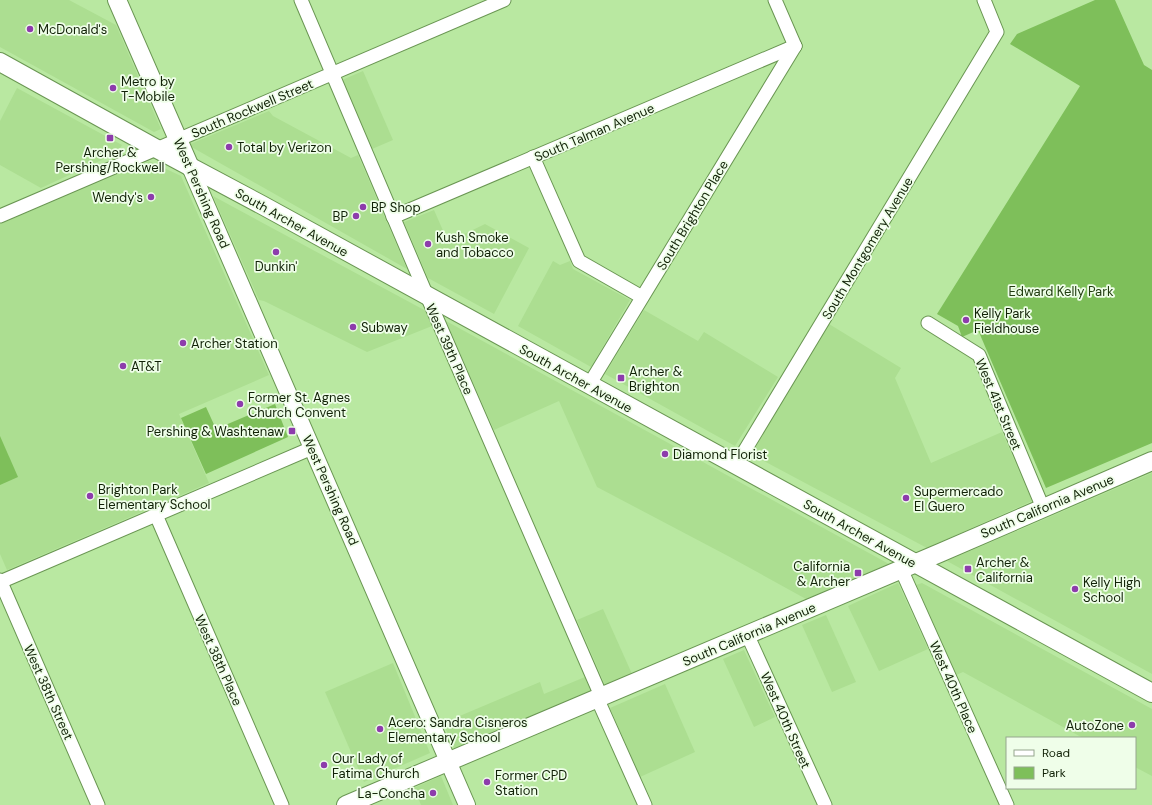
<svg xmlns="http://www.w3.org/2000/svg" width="1152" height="805" font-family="'DM Sans',sans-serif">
	<rect width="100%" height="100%" fill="#b9e8a1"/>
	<g fill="#acde91">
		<polygon points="0,0 69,0 116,25 161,129 154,132 0,47"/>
		<polygon points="363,71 393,140 372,149 342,80"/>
		<polygon points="17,88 122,145 117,153 41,188 0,165 0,121"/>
		<polygon points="269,111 273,116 351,158 358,155 407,269 188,145"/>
		<polygon points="149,161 181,176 269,375 179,414 209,483 7,570 0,554 0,224"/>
		<polygon points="213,196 426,311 432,326 367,352 264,301 259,300"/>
		<polygon points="434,210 448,242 485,224 529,248 494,314 428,278 404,222"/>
		<polygon points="553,261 560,265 570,261 573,269 630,300 591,367 518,326"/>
		<polygon points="644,310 698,341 704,332 778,377 735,446 605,374"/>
		<polygon points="446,321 889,564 806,599 728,556 597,487 559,401 494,430"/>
		<polygon points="829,324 901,368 895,378 931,463 1002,432 1032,501 927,548 749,453"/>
		<polygon points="1152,473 1152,674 947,561"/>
		<polygon points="898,583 928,649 879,671 848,606"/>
		<polygon points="922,583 1152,709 1152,776 1135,767 1135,738 1083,738 963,672 956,675 916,585"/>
		<polygon points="603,609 632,674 605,685 577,620"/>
		<polygon points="826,615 856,682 832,692 802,625"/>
		<polygon points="744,650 775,717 754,727 723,659"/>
		<polygon points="393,663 430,753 364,782 325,692"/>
		<polygon points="585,677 591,693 455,750 443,723 540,682 544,694"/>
		<polygon points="665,684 695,752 640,777 610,708"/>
		<polygon points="441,776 453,805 421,805 414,788"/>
	</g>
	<g fill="#7ebf5a">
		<polygon points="1095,0 1115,0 1144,65 1152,70 1152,443 1046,488 978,330 962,337 958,326 937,314 1080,86 1010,44 1017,34"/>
		<polygon points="275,404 288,437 206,474 181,418 206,407 216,429"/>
		<polygon points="0,436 18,477 0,485"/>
	</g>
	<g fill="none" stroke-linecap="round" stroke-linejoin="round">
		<g stroke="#6a9653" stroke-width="15">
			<g id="minor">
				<polyline points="301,0 427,296 601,696"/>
				<polyline points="775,0 795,46"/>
				<polyline points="533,157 579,261 642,297"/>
				<polyline points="0,216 504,0"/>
				<polyline points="393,217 795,46"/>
				<polyline points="928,323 979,355 1043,508"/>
				<polyline points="589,385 795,46"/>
				<polyline points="736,465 997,32 984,0"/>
				<polyline points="156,515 282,805"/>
				<polyline points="901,569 1007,805"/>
				<polyline points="0,580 98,805"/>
				<polyline points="0,582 312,448"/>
				<polyline points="747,634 825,805"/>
				<polyline points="597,698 645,805"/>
			</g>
		</g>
		<g stroke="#6a9653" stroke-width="18">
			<polyline id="tertiary" points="190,167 467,805"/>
		</g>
		<g stroke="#6a9653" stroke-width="20">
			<g id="secondary">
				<polyline points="117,0 190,167"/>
				<polyline points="0,62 157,149 262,205 1152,693"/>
				<polyline points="346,805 942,552 1152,461"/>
			</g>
		</g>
		<use href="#minor" stroke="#fff" stroke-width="13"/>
		<use href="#tertiary" stroke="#fff" stroke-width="16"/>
		<use href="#secondary" stroke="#fff" stroke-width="18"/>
	</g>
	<g fill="#8d3cac" stroke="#effee9" stroke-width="1.5">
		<circle cx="30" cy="29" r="4"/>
		<circle cx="113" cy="88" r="4"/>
		<rect x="106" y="134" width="8" height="8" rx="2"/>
		<circle cx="229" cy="147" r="4"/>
		<circle cx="151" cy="197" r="4"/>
		<circle cx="363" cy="207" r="4"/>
		<circle cx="356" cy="216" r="4"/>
		<circle cx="428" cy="244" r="4"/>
		<circle cx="276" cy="252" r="4"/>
		<circle cx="966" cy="320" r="4"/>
		<circle cx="353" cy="327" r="4"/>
		<circle cx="183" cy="343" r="4"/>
		<circle cx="123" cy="366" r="4"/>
		<rect x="617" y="374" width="8" height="8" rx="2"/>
		<circle cx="240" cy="404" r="4"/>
		<rect x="288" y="427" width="8" height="8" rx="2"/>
		<circle cx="665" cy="454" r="4"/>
		<circle cx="90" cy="496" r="4"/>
		<circle cx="906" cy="498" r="4"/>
		<rect x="964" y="565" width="8" height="8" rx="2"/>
		<rect x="854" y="569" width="8" height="8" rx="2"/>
		<circle cx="1075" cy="589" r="4"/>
		<circle cx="1132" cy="725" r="4"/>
		<circle cx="380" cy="729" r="4"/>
		<circle cx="324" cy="765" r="4"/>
		<circle cx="487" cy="782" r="4"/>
		<circle cx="433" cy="793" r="4"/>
	</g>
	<g text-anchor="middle" stroke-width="3.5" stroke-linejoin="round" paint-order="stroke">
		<g font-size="13" fill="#102106" stroke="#effee9" text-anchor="start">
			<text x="38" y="34">McDonald's</text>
			<text x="121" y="86">Metro by<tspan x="121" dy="15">T-Mobile</tspan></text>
			<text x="237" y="152">Total by Verizon</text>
			<text x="110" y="157" text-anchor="middle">Archer &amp;<tspan x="110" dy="15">Pershing/Rockwell</tspan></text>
			<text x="143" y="202" text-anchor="end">Wendy's</text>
			<text x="371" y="212">BP Shop</text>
			<text x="348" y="221" text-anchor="end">BP</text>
			<text x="436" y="242">Kush Smoke<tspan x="436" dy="15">and Tobacco</tspan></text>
			<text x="276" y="271" text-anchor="middle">Dunkin'</text>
			<text x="974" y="318">Kelly Park<tspan x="974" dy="15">Fieldhouse</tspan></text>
			<text x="361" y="332">Subway</text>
			<text x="191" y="348">Archer Station</text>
			<text x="131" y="371">AT&amp;T</text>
			<text x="629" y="376">Archer &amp;<tspan x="629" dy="15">Brighton</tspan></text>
			<text x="248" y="402">Former St. Agnes<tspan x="248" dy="15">Church Convent</tspan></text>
			<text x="284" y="436" text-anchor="end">Pershing &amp; Washtenaw</text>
			<text x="673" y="459">Diamond Florist</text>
			<text x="98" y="494">Brighton Park<tspan x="98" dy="15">Elementary School</tspan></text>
			<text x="914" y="496">Supermercado<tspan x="914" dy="15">El Guero</tspan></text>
			<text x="976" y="567">Archer &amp;<tspan x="976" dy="15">California</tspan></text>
			<text x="850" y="571" text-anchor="end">California<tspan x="850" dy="15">&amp; Archer</tspan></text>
			<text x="1083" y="587">Kelly High<tspan x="1083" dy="15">School</tspan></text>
			<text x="388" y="727">Acero: Sandra Cisneros<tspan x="388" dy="15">Elementary School</tspan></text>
			<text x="1124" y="730" text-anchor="end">AutoZone</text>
			<text x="332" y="763">Our Lady of<tspan x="332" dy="15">Fatima Church</tspan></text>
			<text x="495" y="780">Former CPD<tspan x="495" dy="15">Station</tspan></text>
			<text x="425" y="798" text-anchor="end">La-Concha</text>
		</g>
		<g font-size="13" fill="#102106" stroke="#effee9">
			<text transform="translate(252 108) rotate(-23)" y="5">South Rockwell Street</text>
			<text transform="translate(594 132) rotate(-23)" y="5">South Talman Avenue</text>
			<text transform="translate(202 193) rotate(66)" y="5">West Pershing Road</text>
			<text transform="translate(692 215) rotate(-59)" y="5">South Brighton Place</text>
			<text transform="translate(292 222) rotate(29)" y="5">South Archer Avenue</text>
			<text transform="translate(867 248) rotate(-59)" y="5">South Montgomery Avenue</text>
			<text transform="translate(450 349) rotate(66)" y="5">West 39th Place</text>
			<text transform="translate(576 378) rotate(29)" y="5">South Archer Avenue</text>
			<text transform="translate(999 404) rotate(67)" y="5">West 41st Street</text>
			<text transform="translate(331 490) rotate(66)" y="5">West Pershing Road</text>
			<text transform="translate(1047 506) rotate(-23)" y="5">South California Avenue</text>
			<text transform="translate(860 533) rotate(29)" y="5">South Archer Avenue</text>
			<text transform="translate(749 634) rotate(-23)" y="5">South California Avenue</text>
			<text transform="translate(219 660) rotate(66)" y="5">West 38th Place</text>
			<text transform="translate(954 687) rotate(66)" y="5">West 40th Place</text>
			<text transform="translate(49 692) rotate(66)" y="5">West 38th Street</text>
			<text transform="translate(786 720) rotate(66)" y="5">West 40th Street</text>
		</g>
		<g font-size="13" fill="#223d11" stroke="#effee9">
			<text x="1061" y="296">Edward Kelly Park</text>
		</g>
	</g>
	<rect x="1006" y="737" width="130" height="52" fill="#effee9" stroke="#96a68e"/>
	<rect x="1014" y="750" width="20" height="6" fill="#ffffff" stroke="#96a68e"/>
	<text x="1042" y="757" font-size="12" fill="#102106">Road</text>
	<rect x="1014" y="767" width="20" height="12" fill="#7ebf5a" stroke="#96a68e"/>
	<text x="1042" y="777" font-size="12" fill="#102106">Park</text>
</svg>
